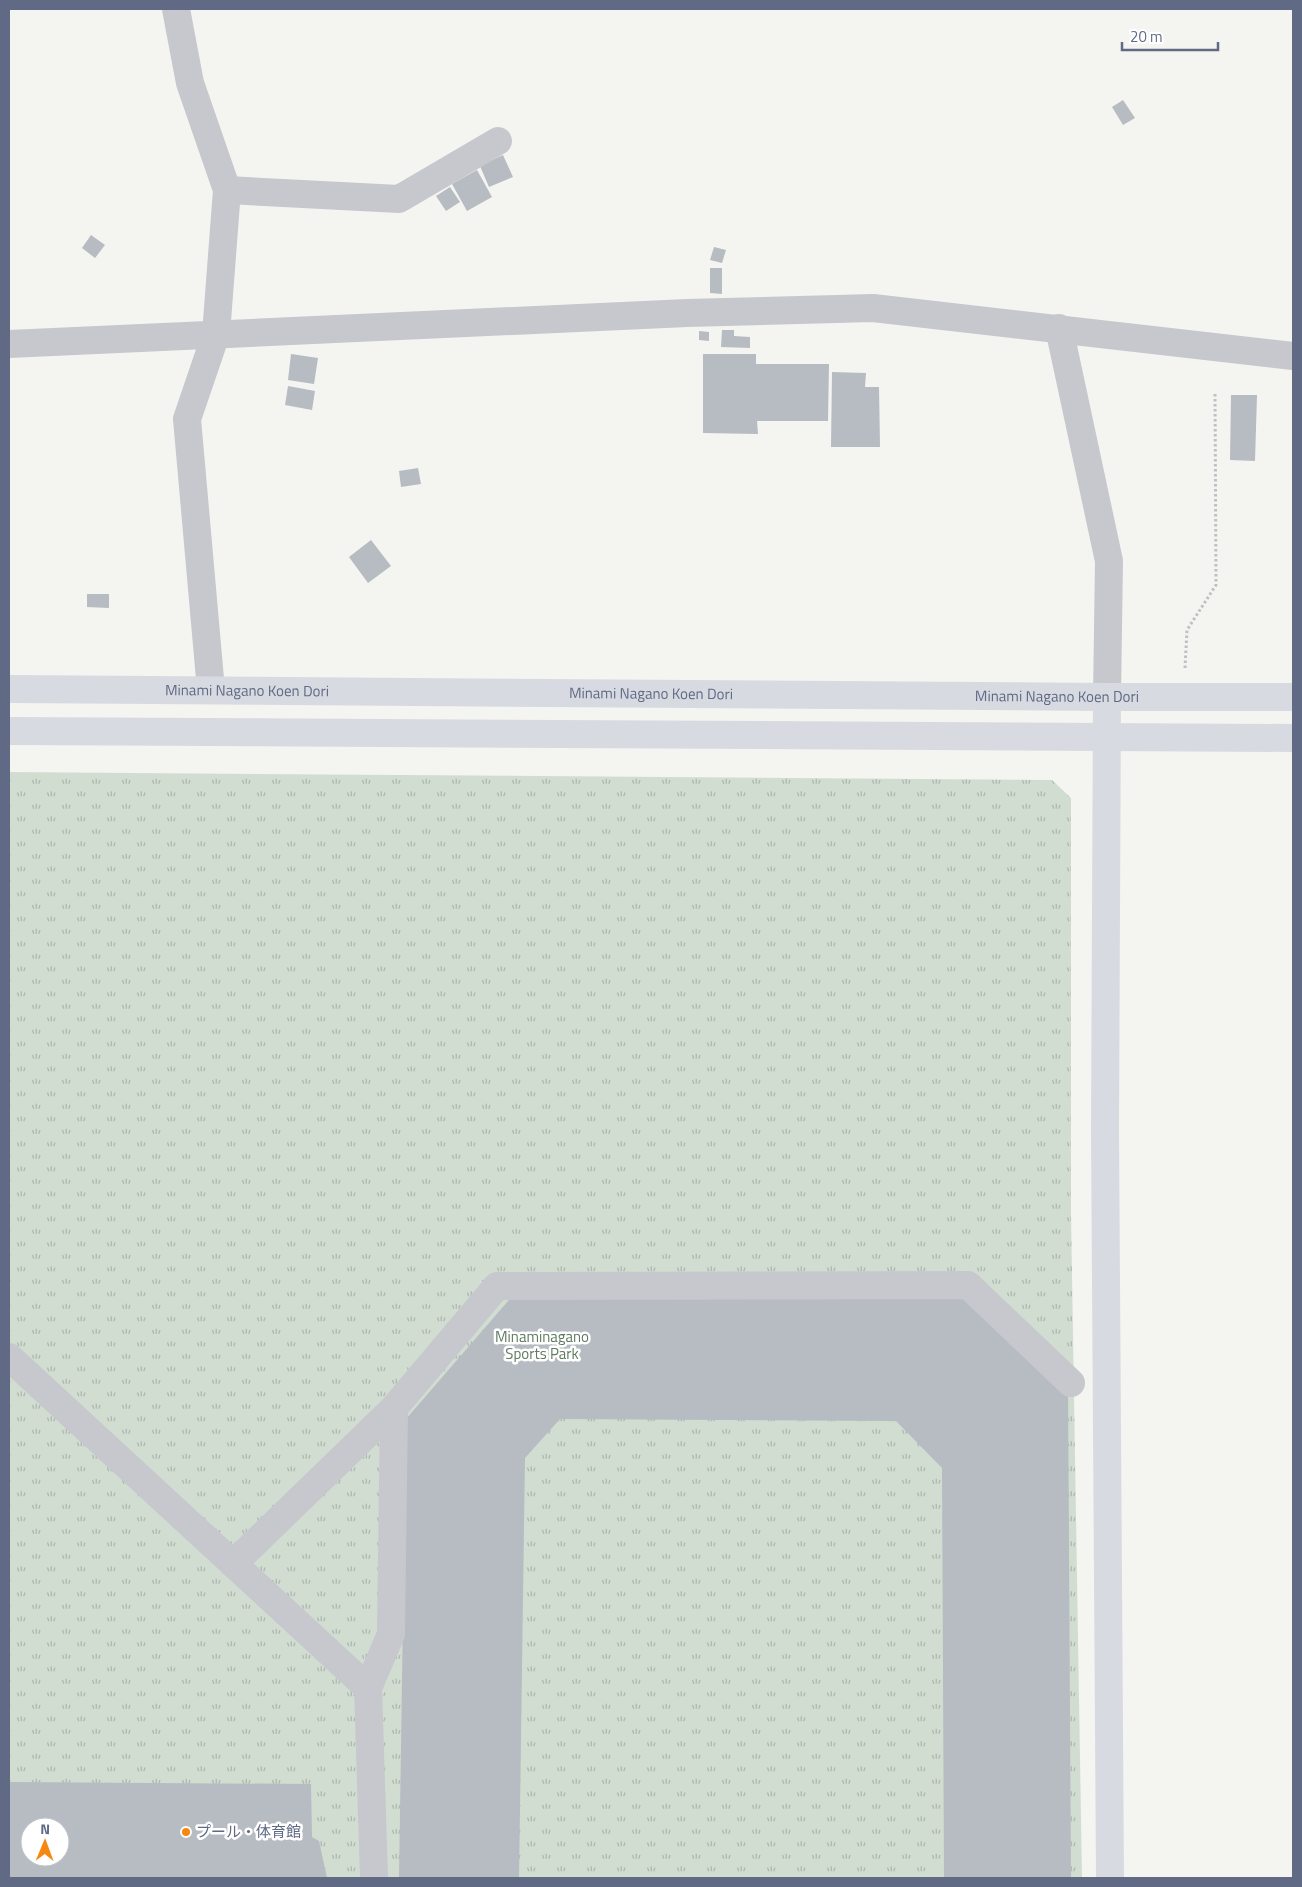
<svg xmlns="http://www.w3.org/2000/svg" width="1302" height="1887" font-family="'Titillium Web','Noto Sans JP',sans-serif">
	<defs>
		<pattern id="park-tufts" width="24" height="20" patternUnits="userSpaceOnUse" patternTransform="scale(1.25)"><rect width="24" height="20" fill="#d2ddd1"/><path d="M3 7l-1-3M5 7V3M7 7l1-3M15 17l-1-3M17 17v-4M19 17l1-3" fill="none" stroke="#aeb7af"/></pattern>
	</defs>
	<rect width="100%" height="100%" fill="#f4f5f0"/>
	<path fill="url(#park-tufts)" fill-rule="evenodd" d="M 9,772 L 1052,780 L 1071,798 L 1071,1214 L 1082,1878 L 9,1878 ZM 30,1827 L 60,1827 L 60,1857 L 30,1857 Z"/>
	<g fill="#b7bbc2" fill-rule="evenodd">
		<polygon points="1123,100 1135,118 1123,125 1112,107"/>
		<polygon points="503,155 513,177 489,187 480,166"/>
		<polygon points="477,170 492,197 467,211 452,184"/>
		<polygon points="450,187 460,202 446,211 436,196"/>
		<polygon points="91,235 105,245 95,258 82,248"/>
		<polygon points="714,247 726,250 722,263 710,260"/>
		<polygon points="710,268 722,268 722,294 710,293"/>
		<polygon points="722,330 734,330 734,336 750,337 750,348 721,347"/>
		<polygon points="699,331 709,332 709,341 699,340"/>
		<polygon points="291,354 318,358 314,384 288,380"/>
		<polygon points="703,354 756,354 756,364 829,364 828,421 757,421 758,434 703,433"/>
		<polygon points="832,372 866,373 865,387 879,387 880,447 831,447"/>
		<polygon points="288,386 315,391 312,410 285,405"/>
		<polygon points="1231,395 1257,395 1255,461 1230,460"/>
		<polygon points="418,468 421,484 401,487 399,471"/>
		<polygon points="371,540 391,566 368,583 349,557"/>
		<polygon points="87,594 109,594 109,608 87,607"/>
		<polygon points="972,1292 1068,1384 1071,1878 944,1878 942,1468 896,1421 560,1419 525,1458 519,1878 399,1878 406,1419 514,1294"/>
		<path d="M 9,1782 L 311,1784 L 312,1837 L 319,1841 L 327,1878 L 9,1878 ZM 30,1827 L 60,1827 L 60,1857 L 30,1857 Z"/>
	</g>
	<g fill="none" stroke-linecap="round" stroke-linejoin="round">
		<polyline stroke="#bfc0c3" stroke-width="3" stroke-dasharray="2.5 2.5" stroke-linecap="butt" points="1185,668 1187,630 1216,585 1215,393"/>
		<g stroke="#c6c8cd" stroke-width="28">
			<polyline points="176,9 190,83 227,190 216,334 187,419 211,690"/>
			<polyline points="227,190 399,199 498,141"/>
			<polyline points="1059,328 1109,561 1107,697"/>
			<polyline points="9,344 687,313 873,308 1293,356"/>
			<polyline points="9,1357 368,1688 374,1878"/>
			<polyline points="233,1564 394,1408 497,1286 968,1285 1071,1383"/>
			<polyline points="368,1688 391,1634 394,1408"/>
		</g>
		<g stroke="#d8dae1" stroke-width="28">
			<path id="s1" d="M 9,689 L 1107,697 L 1293,697"/>
			<polyline points="1107,697 1105,1131 1110,1878"/>
			<polyline points="9,731 1293,738"/>
		</g>
	</g>
	<circle fill="#f68710" stroke="#fff" stroke-width="2" cx="186" cy="1832" r="5"/>
	<g text-anchor="middle" stroke-width="5" stroke-linejoin="round" paint-order="stroke">
		<g font-size="15" fill="#606a85" stroke="#fff">
			<text dy="5" stroke="none"><textPath href="#s1" startOffset="238">Minami Nagano Koen Dori</textPath></text>
			<text dy="5" stroke="none"><textPath href="#s1" startOffset="642">Minami Nagano Koen Dori</textPath></text>
			<text dy="5" stroke="none"><textPath href="#s1" startOffset="1048">Minami Nagano Koen Dori</textPath></text>
		</g>
		<g font-size="15" fill="#607b62" stroke="#fff">
			<text x="542" y="1342">Minaminagano<tspan x="542" dy="17">Sports Park</tspan></text>
		</g>
		<g font-size="15" fill="#606a85" stroke="#fff" text-anchor="start">
			<text x="196" y="1837">プール・体育館</text>
		</g>
	</g>
	<rect width="1302" height="1887" fill="none" stroke="#606a85" stroke-width="20"/>
	<g transform="translate(45 1842) rotate(1)"><circle r="24" fill="#ffffff" stroke="#bfc3ce"/>
	<path d="M0-4L9 19L0 12L-9 19Z" fill="#f68710"/>
	<text y="-8" font-size="14" font-weight="bold" text-anchor="middle" fill="#606a85">N</text>
	</g>
	<path d="M1122 42v8h96v-8" fill="none" stroke="#606a85" stroke-width="2.5"/>
	<text x="1130" y="42" font-size="15" fill="#606a85" stroke="#ffffff" stroke-width="4" paint-order="stroke">20 m</text>
</svg>
